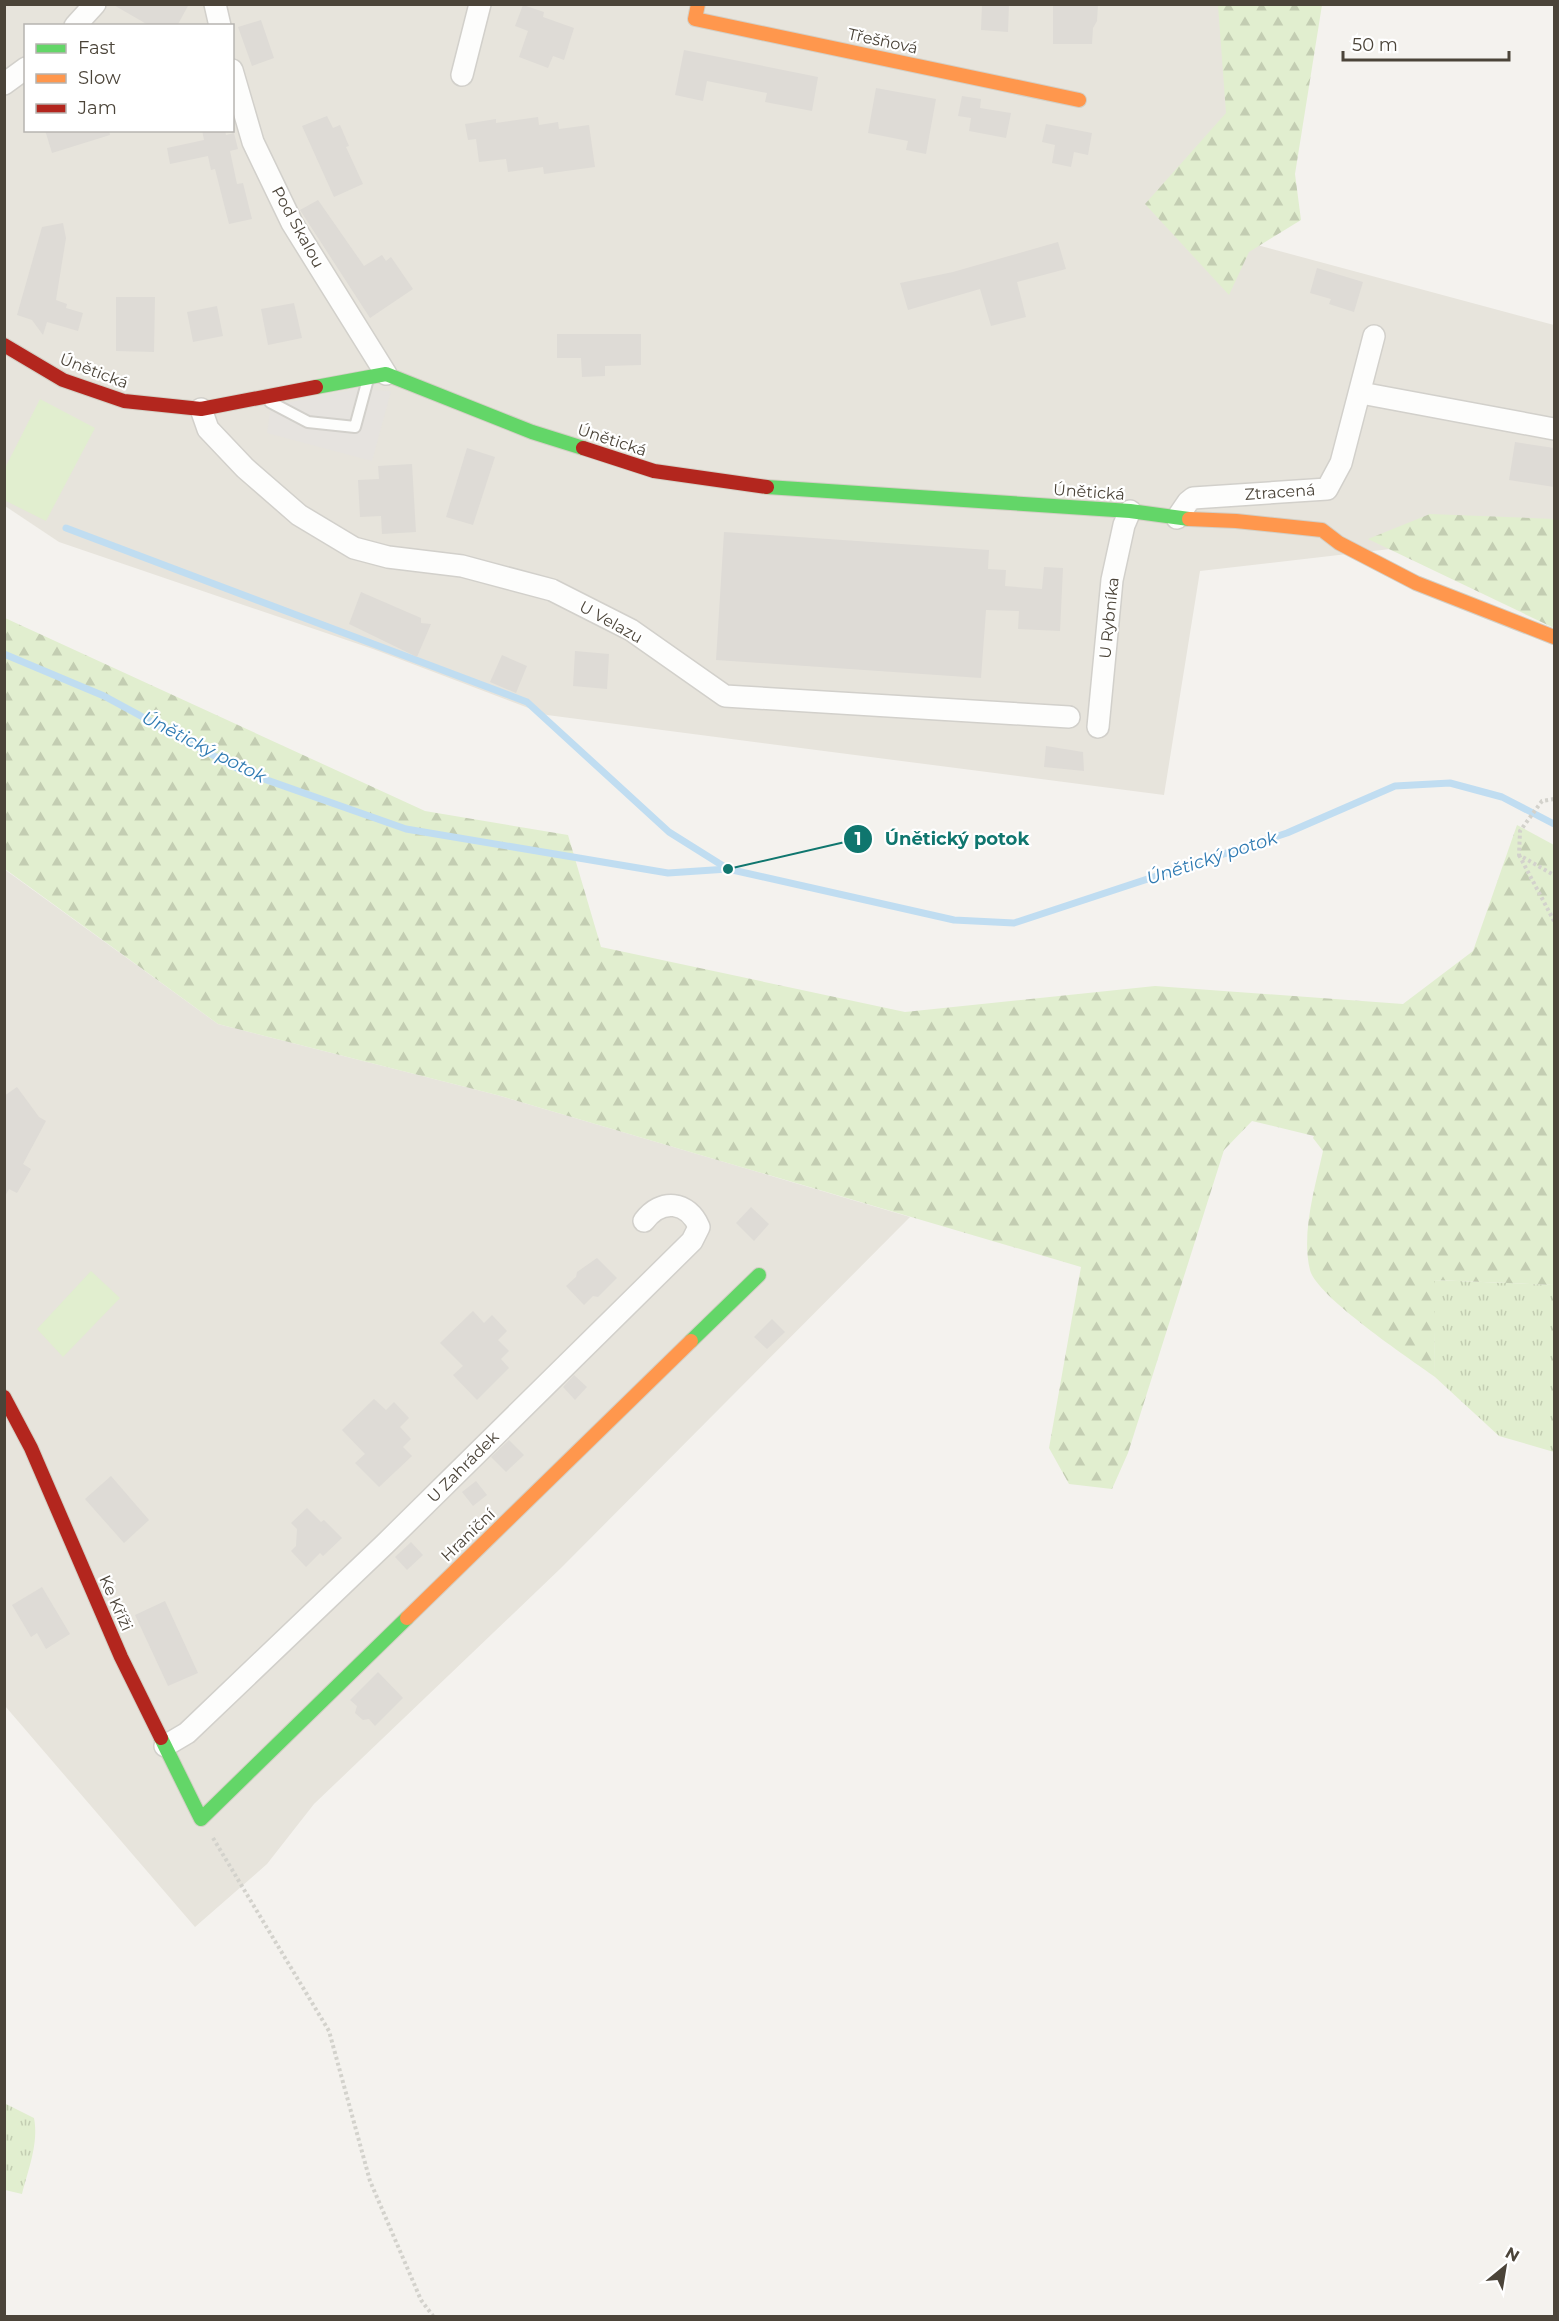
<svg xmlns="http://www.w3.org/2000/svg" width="1559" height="2321" viewBox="0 0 1559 2321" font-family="Montserrat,sans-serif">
<defs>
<pattern id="grass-tufts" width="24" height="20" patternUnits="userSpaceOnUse" patternTransform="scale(1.5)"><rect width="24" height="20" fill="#e1eecf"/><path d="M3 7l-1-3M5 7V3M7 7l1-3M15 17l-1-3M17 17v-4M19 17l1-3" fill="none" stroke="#c3cdb2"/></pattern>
<pattern id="forest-firs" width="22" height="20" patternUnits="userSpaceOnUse" patternTransform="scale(1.5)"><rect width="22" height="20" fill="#e1eecf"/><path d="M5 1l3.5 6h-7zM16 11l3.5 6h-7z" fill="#c3cdb2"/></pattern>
</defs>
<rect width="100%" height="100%" fill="#f4f2ee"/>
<!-- residential -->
<g fill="#e7e4dc" fill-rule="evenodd">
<path d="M4,5H1293L1205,231L1554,325V530L1200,571L1164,795L547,715L373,649L59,542L5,506ZM26,26H232V130H26Z"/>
<polygon points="4,869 218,1024 497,1095 910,1217 561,1568 314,1804 267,1864 195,1927 5,1706"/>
</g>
<!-- grass -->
<g fill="url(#grass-tufts)">
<polygon points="1433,1280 1554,1285 1554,1452 1499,1436 1435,1377"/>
<path d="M4,2103L34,2118C39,2143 28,2170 22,2194L5,2190Z"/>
</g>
<!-- forest -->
<g fill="url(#forest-firs)">
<polygon points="1218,5 1322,5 1295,174 1301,220 1249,252 1229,295 1145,204 1226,113"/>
<polygon points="1430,514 1554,519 1554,628 1368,539"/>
<path d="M5,618L425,811L568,835L601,947L905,1012L1155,986L1403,1004L1473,951L1517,825L1554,845V1285L1434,1280L1435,1377C1409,1358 1317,1297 1310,1270C1301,1234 1315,1187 1323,1151L1313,1138L1314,1136L1252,1121L1224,1150L1128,1453L1112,1489L1069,1484L1049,1448L1081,1267L497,1095L218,1024L5,869Z"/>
</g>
<!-- garden -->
<g fill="#e1eecf">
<polygon points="40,399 95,428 46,521 4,500 5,468"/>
<polygon points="91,1271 120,1298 63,1357 37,1329"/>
</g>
<!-- parking -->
<polygon fill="#e6e3df" points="356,389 391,391 372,461 267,433 271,406"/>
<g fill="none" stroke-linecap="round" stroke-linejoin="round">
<!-- stream -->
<g stroke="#c0ddf1" stroke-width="7">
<polyline points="66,528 527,702 669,832 728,869"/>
<polyline points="4,654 104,696 244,772 406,829 668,873 728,869 954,920 1014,923 1287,833 1395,786 1450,783 1502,797 1554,824"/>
</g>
</g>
<!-- building -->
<g fill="#dedbd6">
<polygon points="112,4 189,4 177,26 150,26"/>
<polygon points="982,4 1009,4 1008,32 981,30"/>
<polygon points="1053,4 1098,4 1097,21 1093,28 1092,44 1053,44"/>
<polygon points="523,5 544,12 543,17 574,28 564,60 553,56 548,68 519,57 528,31 515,26"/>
<polygon points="261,20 274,58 252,66 238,27"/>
<polygon points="684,50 818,77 812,111 765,102 767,93 707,81 703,101 675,95"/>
<polygon points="876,88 936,99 926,154 906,150 908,141 868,133"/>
<polygon points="962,96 981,99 980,108 1011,113 1006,138 969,131 971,118 958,116"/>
<polygon points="327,116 333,128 340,125 349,146 346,147 363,184 334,197 302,126"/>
<polygon points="538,117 539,125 558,122 559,129 589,125 595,167 544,174 543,167 508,172 506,159 479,162 476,139 468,140 465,124 496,119 496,123"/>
<polygon points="1046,124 1092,133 1088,155 1074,152 1071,167 1052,163 1055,145 1042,142"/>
<polygon points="45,130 109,130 110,135 52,153"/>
<polygon points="202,130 225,130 226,135 234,133 238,149 230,151 237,184 243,183 252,219 229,224 215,169 211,170 208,156 170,164 167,148 204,140"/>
<polygon points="318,200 364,266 382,255 386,261 391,257 413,289 370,318 300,210"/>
<polygon points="63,223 66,238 56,300 67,304 66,308 83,313 78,331 47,322 43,335 32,320 17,315 42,227"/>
<polygon points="1058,242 1066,269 1017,282 1026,317 991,326 980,289 908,310 900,283 953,272"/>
<polygon points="1317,268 1363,282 1354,312 1329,304 1331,299 1310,293"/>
<polygon points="116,297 155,297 154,352 116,351"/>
<polygon points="294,303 302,338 268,345 261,309"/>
<polygon points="217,306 223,336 193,342 187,312"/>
<polygon points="557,334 641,334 641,365 605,366 605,376 582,377 581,358 557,358"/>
<polygon points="1515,442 1554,448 1554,487 1509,480"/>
<polygon points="467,448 495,457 473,525 446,517"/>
<polygon points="412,464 416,532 382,534 381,516 360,517 358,480 379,479 378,466"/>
<polygon points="724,532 989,550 988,569 1006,570 1005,586 1042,589 1044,567 1063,568 1060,631 1018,629 1019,611 986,610 981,678 716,660"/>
<polygon points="361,592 421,618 421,623 431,624 417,657 349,624"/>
<polygon points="575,651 609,654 607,689 573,686"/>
<polygon points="502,655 527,666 516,693 490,682"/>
<polygon points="1046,746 1083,752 1084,771 1044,767"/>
<polygon points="17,1087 39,1117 46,1121 23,1164 31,1169 17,1193 9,1189 4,1198 4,1096"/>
<polygon points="751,1207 769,1224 754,1241 736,1223"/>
<polygon points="597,1258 617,1278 598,1297 593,1296 584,1305 566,1286 576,1277 577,1272"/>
<polygon points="473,1311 484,1323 492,1315 507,1331 498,1340 509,1351 501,1359 509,1368 477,1400 453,1375 463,1366 440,1343"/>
<polygon points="772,1319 785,1332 767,1349 754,1337"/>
<polygon points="574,1375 587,1387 575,1400 563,1387"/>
<polygon points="374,1399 386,1410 394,1402 409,1418 400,1427 411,1439 403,1447 412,1456 379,1487 355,1463 365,1454 342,1430"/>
<polygon points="509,1440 524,1455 506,1472 491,1457"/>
<polygon points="111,1476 149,1520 124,1543 85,1499"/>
<polygon points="476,1481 487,1495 473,1506 462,1492"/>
<polygon points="307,1508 321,1522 324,1520 342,1538 323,1556 320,1553 306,1567 291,1551 296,1546 297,1529 291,1523"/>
<polygon points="411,1542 423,1555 407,1570 395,1557"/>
<polygon points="42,1587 70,1634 46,1649 37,1633 31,1637 12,1605"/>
<polygon points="165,1601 198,1673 168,1686 135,1615"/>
<polygon points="378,1672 403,1698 375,1726 369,1719 363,1720 355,1713 357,1706 350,1700"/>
</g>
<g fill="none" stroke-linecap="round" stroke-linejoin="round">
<defs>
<polyline id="lane" points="270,402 308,422 355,427 368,379"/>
<g id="street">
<polyline points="215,4 220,26"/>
<polyline points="75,26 95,4"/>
<polyline points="232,70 253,142 292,223 386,374"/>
<polyline points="462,75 480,4"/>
<polyline points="4,84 26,68"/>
<polyline points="1361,393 1554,429"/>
<polyline points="201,409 208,429 245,468 299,515 354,548 388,557 462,566 552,590 631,630 725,696 1069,717"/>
<polyline points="1177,518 1188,502 1193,498 1327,489 1341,463 1374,336"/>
<polyline points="1098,727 1112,580 1124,525 1130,511"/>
<path d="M165,1746L187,1733L385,1544L692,1241L699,1227C688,1201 661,1198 644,1221"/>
</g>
<g id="fast">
<polyline points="316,387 386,374 532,432 583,448"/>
<polyline points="767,487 1130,511 1189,519"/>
<polyline points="691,1341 759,1275"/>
<polyline points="161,1738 201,1819 407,1618"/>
</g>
<g id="slow">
<polyline points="698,4 695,19 1079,100"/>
<polyline points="1189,519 1236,521 1322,530 1339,543 1416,583 1554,637"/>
<polyline points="407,1618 691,1341"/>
</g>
<g id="jam">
<polyline points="4,345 63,380 124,401 201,409 316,387"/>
<polyline points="583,448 654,471 767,487"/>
<polyline points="4,1397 31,1448 121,1657 161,1738"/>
</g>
</defs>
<!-- lane casing -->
<use href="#lane" stroke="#d2d0cb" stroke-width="14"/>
<!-- street casing -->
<use href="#street" stroke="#d2d0cb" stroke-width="24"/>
<!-- fast casing -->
<use href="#fast" stroke="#d3cfc5" stroke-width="16"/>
<!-- slow casing -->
<use href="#slow" stroke="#d3cfc5" stroke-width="16"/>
<!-- jam casing -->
<use href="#jam" stroke="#d3cfc5" stroke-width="16"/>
<!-- path -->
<g stroke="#d3d2cc" stroke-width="4" stroke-dasharray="3 3" stroke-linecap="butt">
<polyline points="1554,799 1542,801 1520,831 1519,855 1554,875"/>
<polyline points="1519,855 1554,921"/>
<polyline points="213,1838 329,2031 370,2181 421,2300 433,2316"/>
</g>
<!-- lane -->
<use href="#lane" stroke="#fdfdfc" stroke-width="10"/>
<!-- street -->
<use href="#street" stroke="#fdfdfc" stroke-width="21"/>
<!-- fast -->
<use href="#fast" stroke="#63d668" stroke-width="14"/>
<!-- slow -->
<use href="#slow" stroke="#ff974d" stroke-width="14"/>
<!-- jam -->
<use href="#jam" stroke="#b3261e" stroke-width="14"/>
</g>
<g text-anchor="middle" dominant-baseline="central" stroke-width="4.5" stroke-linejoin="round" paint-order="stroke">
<!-- street labels -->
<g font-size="16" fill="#4b4439" stroke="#fff">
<text transform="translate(883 41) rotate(12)">Třešňová</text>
<text transform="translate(298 227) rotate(61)">Pod Skalou</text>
<text transform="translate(94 371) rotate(21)">Únětická</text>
<text transform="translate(612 440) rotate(18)">Únětická</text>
<text transform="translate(1089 492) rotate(4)">Únětická</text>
<text transform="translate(1280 492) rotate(-4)">Ztracená</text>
<text transform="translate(1109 618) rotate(-84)">U Rybníka</text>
<text transform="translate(611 622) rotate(29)">U Velazu</text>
<text transform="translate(463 1467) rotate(-45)">U Zahrádek</text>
<text transform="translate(468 1535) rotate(-44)">Hraniční</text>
<text transform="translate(116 1603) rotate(66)">Ke Kříži</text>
</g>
<!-- water labels -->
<g font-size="18" font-style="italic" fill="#2e7ab2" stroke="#fff">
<text transform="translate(204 747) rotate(27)">Únětický potok</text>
<text transform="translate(1212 858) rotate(-18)">Únětický potok</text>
</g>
</g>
<!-- callouts -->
<path fill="none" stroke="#0f766e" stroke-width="2" d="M728 869L858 839"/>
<g fill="#0f766e" stroke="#fff" stroke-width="2">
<circle cx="728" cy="869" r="6"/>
<circle cx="858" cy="839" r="15"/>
</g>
<g font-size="18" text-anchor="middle" font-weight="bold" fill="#fff">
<text x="858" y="845">1</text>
</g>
<g font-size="18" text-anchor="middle" font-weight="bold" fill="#0f766e" stroke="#fff" stroke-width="4.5" stroke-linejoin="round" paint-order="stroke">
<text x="957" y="845">Únětický potok</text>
</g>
<!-- border -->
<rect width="1559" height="2321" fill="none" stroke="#4b4439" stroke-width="12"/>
<!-- legend -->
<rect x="24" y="24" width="210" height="108" fill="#ffffff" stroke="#b7b4b0" stroke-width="1.5"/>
<rect x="36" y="44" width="30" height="9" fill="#63d668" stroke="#b7b4b0" stroke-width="1.5"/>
<text x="78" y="54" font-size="18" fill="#4b4439">Fast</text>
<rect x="36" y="74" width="30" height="9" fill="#ff974d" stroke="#b7b4b0" stroke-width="1.5"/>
<text x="78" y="84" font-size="18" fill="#4b4439">Slow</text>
<rect x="36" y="104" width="30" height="9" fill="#b3261e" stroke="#b7b4b0" stroke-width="1.5"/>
<text x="78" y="114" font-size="18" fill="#4b4439">Jam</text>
<!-- north arrow -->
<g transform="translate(1505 2267) rotate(30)" stroke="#ffffff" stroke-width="4.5" paint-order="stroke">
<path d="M0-4.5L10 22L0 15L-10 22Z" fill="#4b4439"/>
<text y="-9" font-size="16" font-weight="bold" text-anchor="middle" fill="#4b4439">N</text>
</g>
<!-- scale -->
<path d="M1343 51v9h166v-9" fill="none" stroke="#4b4439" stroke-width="3"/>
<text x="1352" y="51" font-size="18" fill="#4b4439" stroke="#ffffff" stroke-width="4.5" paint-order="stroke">50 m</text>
</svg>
